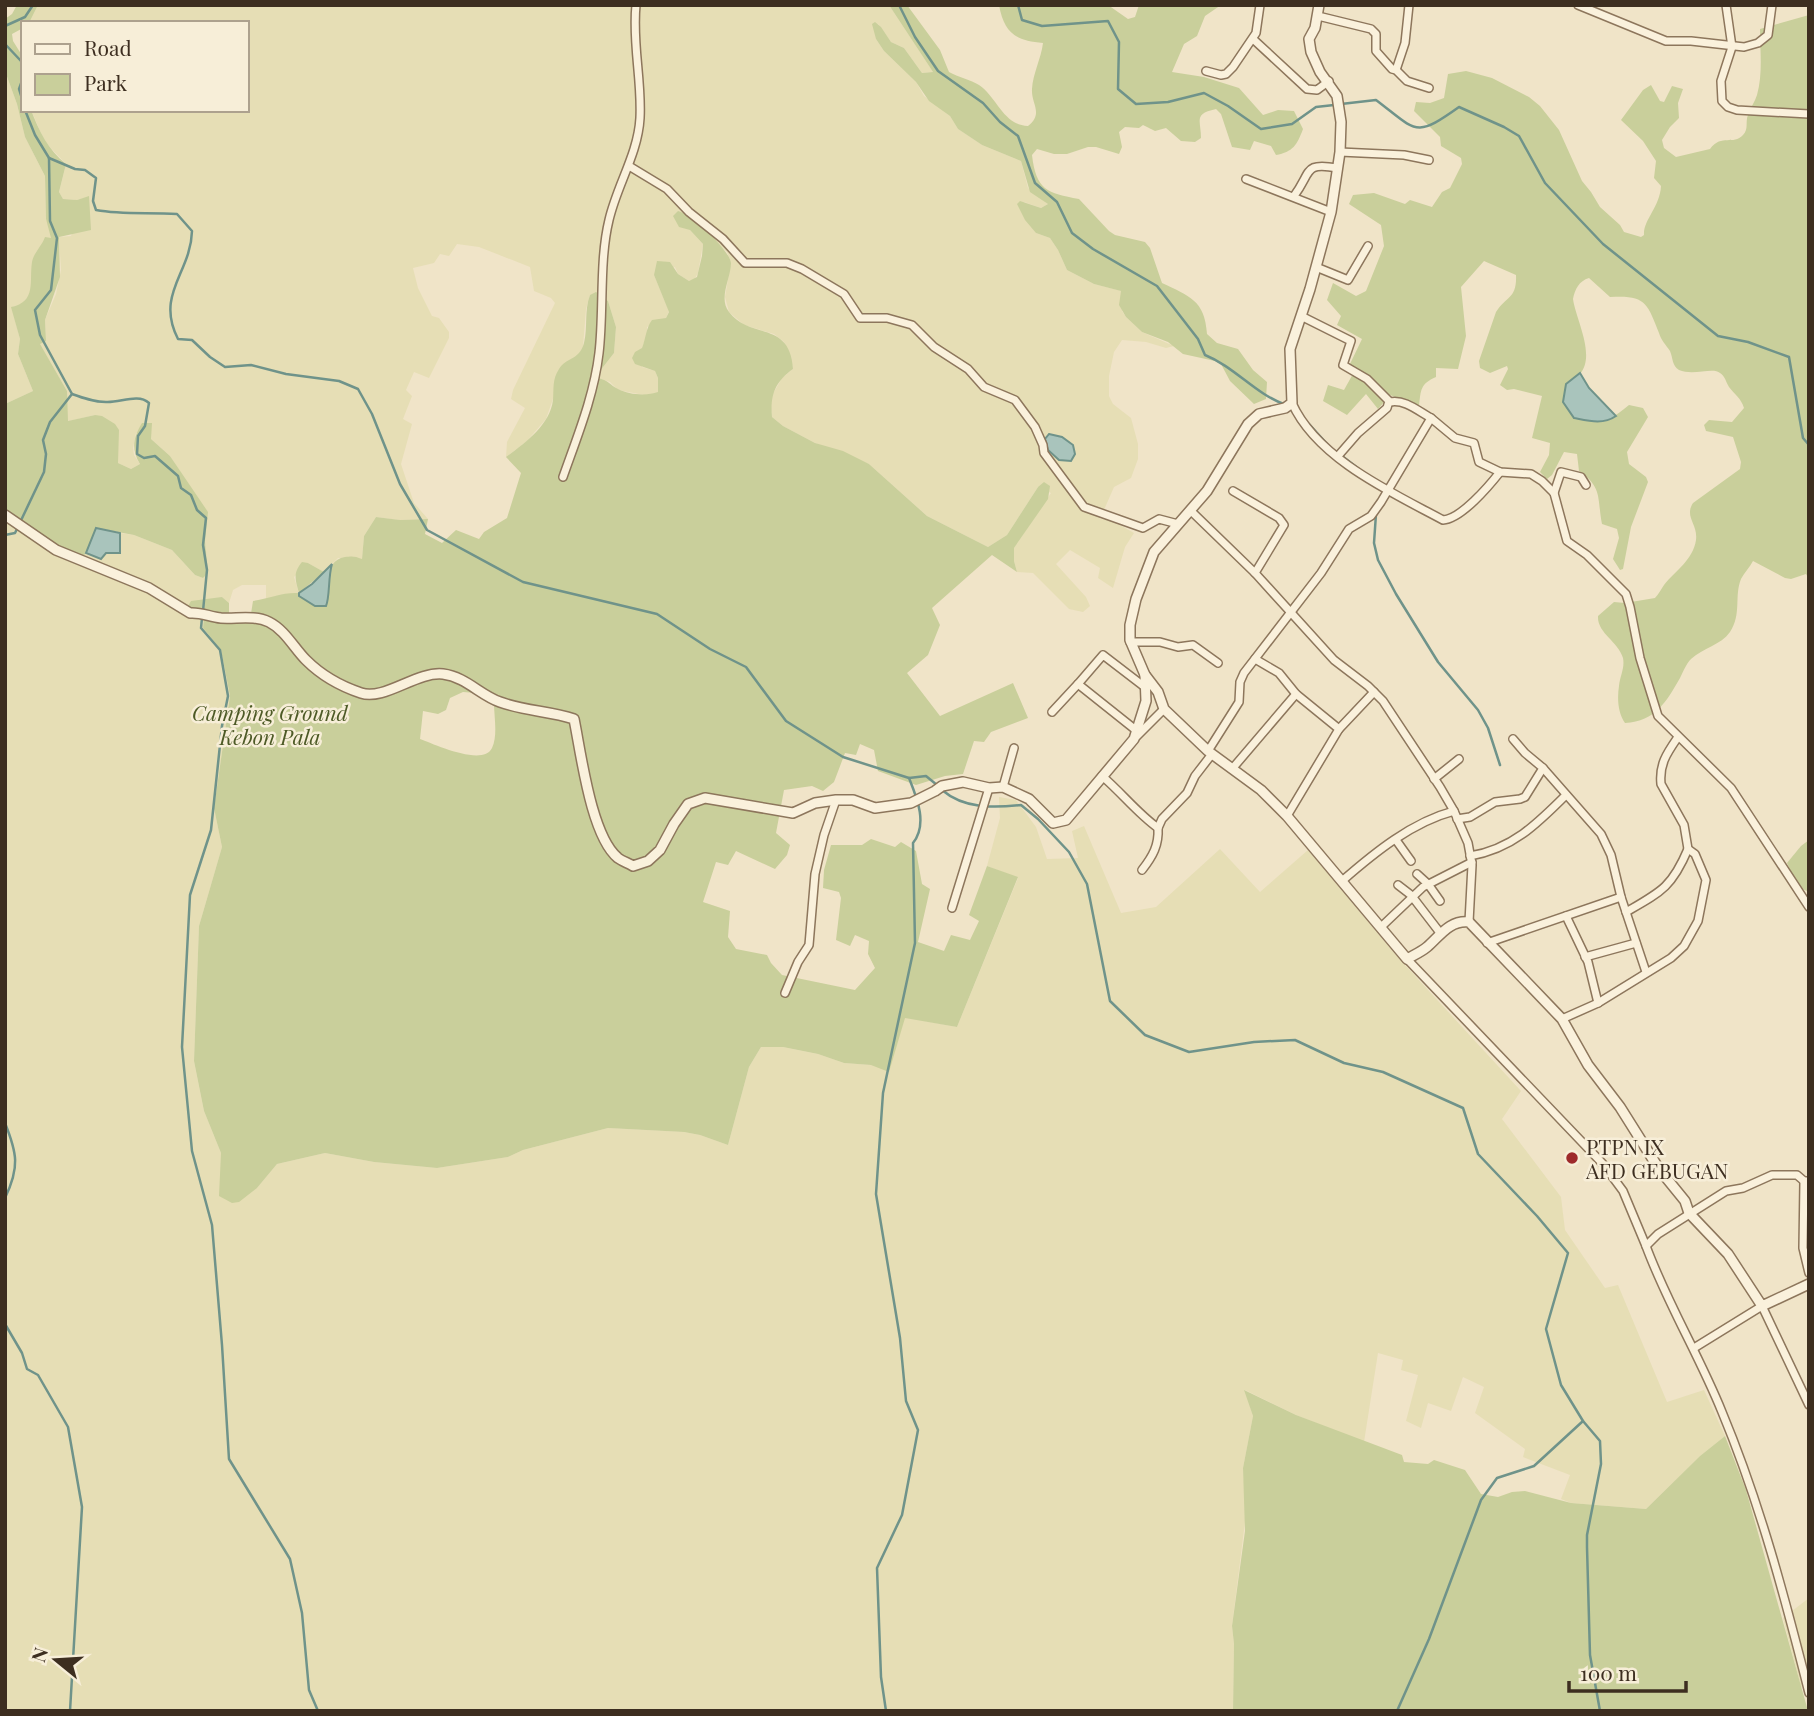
<svg xmlns="http://www.w3.org/2000/svg" width="1814" height="1716" viewBox="0 0 1814 1716" font-family="'Playfair Display',serif">
<rect width="100%" height="100%" fill="#f0e4c8"/>
<!-- farmland -->
<g fill="#e6deb5">
<polygon points="38,5 889,5 933,72 922,73 904,48 891,42 878,24 876,39 884,51 916,82 924,96 950,116 958,129 982,145 1021,161 1028,188 1048,204 1041,208 1024,202 1036,233 1050,238 1058,250 1067,270 1094,284 1122,291 1122,311 1126,317 1142,332 1174,346 1166,348 1146,342 1122,340 1114,352 1109,376 1109,396 1113,404 1131,418 1138,444 1138,459 1131,478 1114,487 1100,519 1111,520 1134,533 1125,547 1113,588 1098,578 1100,568 1070,550 1056,564 1086,597 1090,606 1083,612 1069,609 1033,573 1017,572 1014,561 1014,548 1051,493 1038,487 1007,535 988,547 927,516 869,464 815,443 783,426 772,417 770,399 782,378 793,369 790,355 784,342 774,334 744,325 729,312 725,297 731,262 727,252 688,215 690,230 703,244 698,273 694,280 689,281 678,274 675,267 654,275 669,311 666,318 647,327 647,335 642,348 642,367 655,371 658,378 658,393 644,395 623,391 617,389 610,382 598,378 600,371 614,353 616,327 608,301 590,295 586,309 583,347 553,399 546,419 527,441 506,457 507,442 525,408 511,399 513,390 555,303 551,298 534,291 530,267 479,247 457,244 449,256 440,254 434,263 413,268 418,288 432,316 439,318 449,332 449,338 429,378 414,372 406,390 412,396 403,419 412,424 401,464 414,503 428,519 399,520 376,517 364,536 362,559 338,558 324,572 308,563 294,577 299,593 266,599 266,585 242,585 233,590 229,603 222,597 204,617 203,628 221,650 230,696 214,808 222,847 199,926 194,1061 204,1111 221,1153 221,1167 257,1188 277,1164 325,1153 374,1162 437,1168 508,1157 523,1150 608,1128 684,1132 700,1135 728,1145 749,1067 761,1047 783,1047 818,1054 844,1063 871,1065 904,1017 957,1027 1018,878 987,866 1000,818 999,797 1016,800 1036,827 1047,859 1078,858 1072,831 1084,826 1121,913 1156,907 1220,849 1260,892 1308,850 1394,953 1521,1091 1502,1119 1561,1197 1565,1230 1605,1288 1618,1285 1667,1402 1704,1390 1725,1436 1700,1456 1646,1509 1571,1503 1561,1499 1570,1475 1523,1457 1525,1449 1475,1413 1484,1387 1463,1377 1451,1411 1428,1403 1421,1428 1406,1421 1418,1375 1401,1370 1403,1360 1378,1353 1364,1442 1296,1415 1245,1390 1253,1416 1243,1468 1246,1514 1232,1626 1234,1644 1233,1711 5,1711 5,520 22,534 77,563 86,553 101,559 105,553 119,545 120,533 134,535 172,550 195,575 203,578 208,573 205,541 193,492 170,456 151,439 136,433 133,448 134,455 140,464 131,469 118,463 95,415 69,421 67,420 67,391 39,343 46,341 45,320 56,294 61,270 59,237 71,236 88,197 77,200 63,199 59,192 66,164 45,142 31,110 247,110 247,23 29,23"/>
<polygon points="5,71 17,104 25,137 45,176 46,219 51,233 51,239 36,252 32,263 32,282 29,297 20,305 12,307 20,339 18,354 33,391 5,404"/>
<polygon points="1809,1598 1809,1683 1801,1687 1783,1618"/>
</g>
<!-- green -->
<g fill="#c9cf9b" fill-rule="evenodd">
<path d="M17,5H38L29,23H23V28L12,34L13,41L23,57V110H31C39,131 48,150 66,164L59,192L63,199L77,200L89,196L91,230L59,237L60,277L45,320L46,341L40,344L67,391L68,421L95,415L102,416L115,424L119,430L118,463L131,469L140,464C131,449 133,438 142,423H152L151,439L170,456L208,512L205,541L208,573L203,578L195,575L172,550L134,535L96,528L86,553L77,563L22,534L5,520V404L33,391L18,354L20,339L11,307C37,302 29,281 32,262C34,252 42,246 45,237L51,238L46,219L45,176L25,137L17,104L5,71V19L12,14Z"/>
<path d="M889,5H907L940,50L949,72C958,77 971,80 979,85C997,97 1003,125 1028,126C1044,113 1031,104 1032,89C1033,73 1041,59 1043,43C1016,41 1004,33 999,5H1108L1128,19L1135,17L1139,5H1221L1205,16L1197,36L1184,44L1172,72L1204,77L1239,88L1263,115L1278,110L1294,111L1303,129C1297,145 1293,152 1276,155L1271,146L1254,141L1250,150L1232,147L1221,114L1216,109C1193,114 1201,120 1201,138L1195,142L1181,141L1166,128L1155,131L1143,125L1139,128L1125,127L1119,132L1122,147L1119,154L1096,147H1088L1067,154H1054L1037,149L1032,155C1036,190 1047,193 1079,199L1109,231L1115,235L1145,242L1150,248L1162,283C1189,296 1205,300 1207,334L1217,343L1238,349L1253,370L1267,382L1266,399L1254,404L1230,381L1221,364L1215,361L1183,354L1168,342L1142,332L1126,317L1119,305L1121,291L1094,284L1067,270L1058,250L1050,238L1036,233L1025,220L1017,204L1020,201L1041,208L1048,204L1030,192L1021,161L982,145L958,129L950,116L929,101L916,82L884,51L876,39L872,24L875,22L881,27L891,42L904,48L922,73L933,72Z"/>
<path d="M1809,15V55L1807,63L1809,64V579L1806,574L1791,579L1785,578L1753,561C1750,567 1744,573 1741,579C1734,596 1742,614 1730,632C1721,645 1703,648 1691,659C1686,664 1683,672 1680,678C1666,702 1656,721 1625,723C1618,713 1617,699 1619,686C1620,676 1625,668 1623,658C1618,641 1597,633 1598,616L1614,602L1625,603L1655,598C1659,594 1661,589 1664,585C1676,570 1693,560 1696,540C1698,524 1684,517 1693,503L1740,469L1741,462L1733,437L1706,431L1704,425L1709,420L1732,422L1744,408C1741,398 1735,395 1729,387C1726,382 1725,376 1720,373C1713,367 1693,376 1679,370C1672,366 1673,358 1670,351C1666,345 1661,340 1659,333C1647,302 1645,295 1610,297L1589,278C1579,281 1575,289 1573,299C1576,320 1596,355 1580,374C1576,378 1571,381 1566,384L1563,402L1574,418C1604,423 1605,424 1629,405L1643,408L1648,417L1627,452L1629,464L1646,477L1648,482L1631,527L1623,569L1620,570L1613,559L1619,538L1617,529L1602,524C1597,499 1603,487 1579,471L1577,454L1564,452L1552,475L1547,479L1540,472L1549,455L1550,443L1532,438L1542,396L1514,389L1507,390L1500,385L1508,369L1507,366L1490,373L1480,368L1479,361L1496,312C1506,296 1517,299 1516,275L1484,261L1461,287L1466,336L1458,369L1436,368V377C1420,384 1421,390 1419,406L1390,395L1378,409L1366,394L1347,415L1323,401L1328,385L1344,390L1354,372L1349,366L1362,339L1337,325L1341,316L1327,300L1333,283L1356,296L1366,291L1384,246L1381,225L1349,204L1353,195L1374,193L1405,204L1410,200L1432,207L1442,192L1450,188L1462,164L1461,158L1441,146L1440,137L1414,111L1416,102L1430,103L1444,98L1448,74L1466,71L1492,78L1529,97L1540,106L1559,130L1582,181L1591,192L1600,207L1620,225L1624,232L1641,237L1644,235C1643,220 1660,207 1661,186L1654,178L1656,161L1643,141L1621,120L1643,90L1651,85L1660,101L1664,102L1672,86L1683,89L1678,103L1679,118L1670,127L1662,140L1664,148L1676,157L1710,149C1722,133 1733,146 1743,135C1749,129 1745,122 1748,115C1750,108 1755,102 1757,95C1763,74 1760,50 1760,29Z"/>
<path d="M678,211C691,214 730,250 731,263C731,278 718,298 729,312C750,340 790,320 793,369C775,382 770,395 772,417L783,426L815,443L843,451L869,464L927,516L988,547L1007,535L1038,487L1044,482L1050,486L1048,499L1014,548V561L1017,572L992,555L932,608L940,625L928,655L907,673L940,716L1013,683L1028,718L991,732L984,742L974,741L963,774L945,776L916,785L878,771L874,750L860,744L856,755L845,753L834,782L823,791L812,786L784,790L776,833L790,845L787,855L775,869L736,851L728,865L716,862L703,902L730,911L728,937L736,949L767,955L771,963L782,975L855,990L875,968L868,954L869,941L855,935L850,946L836,940L841,898L839,892L823,888L824,870L831,845H862L871,839L895,847L901,842L916,851L922,884L930,889L918,942L944,951L951,935L970,940L979,921L969,915L987,866L1018,877L957,1027L905,1018L889,1072L871,1065L844,1063L818,1054L783,1047H761L749,1067L728,1145L700,1135L684,1132L608,1128L523,1150L508,1157L437,1168L374,1162L325,1153L277,1164L257,1188L239,1202L232,1203L219,1196L221,1153L204,1111L194,1061L199,926L222,847L214,808L230,696L221,650L203,628L204,617L184,613L191,601L222,597L229,603V620H250L253,601C270,598 283,592 299,593C295,579 293,573 302,562L308,563L324,572L299,593V596L315,606H325C332,591 321,561 345,557C352,556 355,556 362,559L364,536L376,517L400,520L428,519L425,534L442,543L456,530L479,539L484,532L507,518L521,473L506,457C525,443 550,425 553,400C554,388 552,380 559,369C566,357 579,361 584,343C588,327 584,311 590,295L596,292L608,301L616,327L614,353L600,371L598,378C608,380 610,385 618,389C629,395 647,396 658,392V378L655,371L635,364L632,358L635,352L642,348C646,338 646,328 652,320L666,318L669,312L654,275L657,261L670,262L678,274L689,281L697,277L702,256L703,244L690,230L679,227L673,216ZM463,692L476,693L494,703C494,717 498,735 492,748C483,767 434,744 420,739L423,711L438,714L446,710L450,698Z"/>
<polygon points="1809,840 1809,888 1807,891 1798,887 1787,863 1801,846"/>
<polygon points="1244,1390 1296,1415 1402,1455 1404,1462 1428,1464 1434,1460 1465,1470 1481,1494 1498,1497 1512,1492 1525,1491 1571,1503 1646,1509 1700,1456 1725,1436 1746,1490 1808,1711 1233,1711 1234,1644 1232,1626 1245,1531 1243,1468 1253,1416"/>
</g>
<!-- water -->
<g fill="#a9c4bc" stroke="#6f938a" stroke-width="2">
<path d="M1580,373L1589,388L1616,416C1603,425 1589,421 1574,418L1563,402L1566,384Z"/>
<polygon points="1049,434 1062,437 1073,445 1075,454 1071,461 1059,460 1048,450 1045,439"/>
<polygon points="96,528 120,533 120,553 106,553 101,559 86,553"/>
<path d="M332,564C328,577 330,597 326,606H315L299,596V593L312,584Z"/>
</g>
<g fill="none" stroke-linecap="round" stroke-linejoin="round">
<!-- stream -->
<g stroke="#6f938a" stroke-width="2.5">
<path d="M899,5L915,37L938,71L983,103L1000,122L1018,136L1035,183L1057,202L1072,233L1093,249L1157,286L1198,339L1205,355C1235,367 1255,394 1286,405"/>
<polyline points="1018,5 1022,20 1042,26 1108,21 1119,42 1118,89 1136,104 1168,102 1204,93 1228,106 1261,129 1292,124 1316,107 1334,105"/>
<polyline points="5,26 25,17 33,5"/>
<polyline points="5,44 21,61 23,72"/>
<polyline points="23,78 19,89 23,102"/>
<path d="M1341,104L1376,100C1417,131 1414,139 1459,107L1504,127L1519,136L1545,183L1603,244L1718,336L1748,342L1789,357L1803,438L1809,445"/>
<path d="M49,158L75,169L85,170L96,178L93,201L96,210C123,215 149,212 177,214L192,231C191,273 155,294 178,339L192,340L210,357L225,367L251,365L286,374L339,381L358,389L372,414L400,484L427,530L523,582L657,614L710,649L746,667L786,721L843,757L909,778C917,798 928,824 913,843L915,943L883,1093L876,1194L900,1338L906,1401L918,1430L902,1515L877,1568L881,1677L886,1711"/>
<path d="M72,394C83,398 94,402 106,402C120,403 138,393 149,403L145,426L138,436L137,454L144,458L155,456L178,476L181,488L191,495L197,510L206,518L203,545L207,570L203,611"/>
<polyline points="1309,424 1328,445"/>
<polyline points="1342,456 1359,469"/>
<polyline points="1376,514 1374,543 1378,560 1396,594 1438,662 1478,710 1488,728 1500,765"/>
<polyline points="5,535 15,533 44,472 46,454 43,440 50,422 72,394 40,335 35,310 51,290 57,238 50,221 49,158 35,135 25,110"/>
<polyline points="202,618 201,628 220,650 228,696 222,726 211,830 190,895 182,1047 192,1151 212,1225 222,1345 229,1459 290,1559 302,1613 309,1690 318,1711"/>
<polyline points="909,778 926,776 937,785"/>
<path d="M942,790C964,809 994,808 1021,805L1038,819L1069,852L1087,884L1110,1001L1145,1035L1189,1052L1254,1042L1295,1040L1344,1063L1383,1072L1463,1108L1478,1154L1537,1216L1568,1253L1546,1329L1561,1385L1583,1421L1600,1441L1601,1464L1587,1535V1547L1590,1655L1600,1711"/>
<path d="M5,1123C17,1153 20,1167 5,1198"/>
<polyline points="5,1324 22,1353 27,1369 38,1375 68,1427 82,1507 70,1711"/>
<polyline points="1397,1711 1429,1639 1481,1500 1497,1478 1534,1466 1583,1421"/>
</g>
<defs>
<g id="minor">
<polyline points="1578,5 1666,41 1691,41 1744,47 1758,43 1768,35 1772,5"/>
<polyline points="1726,5 1732,47 1721,81 1722,101 1728,107 1737,110 1809,114"/>
<polyline points="1318,16 1371,29 1376,34 1376,51 1392,69 1396,70 1407,81 1429,88"/>
<polyline points="1253,39 1307,89 1317,90 1329,81"/>
<polyline points="1396,70 1405,43 1409,5"/>
<polyline points="1206,71 1221,75 1226,74 1233,67 1256,33 1260,5"/>
<polyline points="1340,152 1404,155 1429,160"/>
<polyline points="629,166 667,189 689,212 723,239 745,263 787,263 802,269 844,294 860,318 887,318 912,325 934,347 968,369 984,387 1015,400 1035,427 1043,445 1044,453 1084,507 1143,528 1159,519 1178,524"/>
<polyline points="1246,179 1331,212"/>
<path d="M1294,196C1312,172 1303,162 1337,168"/>
<polyline points="1316,267 1348,280 1368,246"/>
<polyline points="1301,316 1351,341 1343,365 1367,379 1389,401 1387,408 1358,433 1338,456"/>
<path d="M1292,403C1317,459 1393,493 1443,520C1461,519 1489,486 1500,472"/>
<polyline points="1431,418 1455,438 1474,443 1479,462 1500,472 1531,474 1542,481 1554,493 1567,541 1587,555 1626,594 1630,607 1640,658 1658,716 1731,788 1809,907"/>
<path d="M563,477C577,437 594,396 599,353C604,311 599,261 609,220C617,185 638,154 640,118C642,80 632,43 636,5"/>
<polyline points="1233,491 1279,518 1284,525 1255,573"/>
<polyline points="1554,493 1561,472 1581,477 1586,485"/>
<polyline points="1191,511 1255,573 1334,660 1368,686 1383,701 1440,787 1454,811 1468,843 1472,865 1469,922"/>
<polyline points="1130,642 1160,642 1178,647 1193,645 1218,663"/>
<polyline points="1255,659 1279,673 1296,694 1339,729 1287,816"/>
<polyline points="1052,712 1078,684"/>
<polyline points="1339,729 1374,692"/>
<polyline points="1137,731 1078,684 1103,655 1146,688"/>
<polyline points="1137,736 1164,709"/>
<path d="M1208,751L1239,702L1240,682L1244,673L1321,573L1349,529L1371,516L1381,502L1431,418C1418,411 1405,399 1390,402"/>
<polyline points="1543,768 1601,834 1611,855 1621,897 1646,972"/>
<polyline points="1232,769 1296,694"/>
<path d="M1102,776C1121,792 1138,814 1158,828L1162,819L1187,793L1195,776L1212,754"/>
<polyline points="1434,779 1459,759"/>
<polyline points="1003,787 1014,748"/>
<polyline points="1457,819 1470,817 1495,802 1520,799 1525,797 1543,768 1525,753 1513,739"/>
<polyline points="1396,840 1411,861"/>
<path d="M1470,856C1512,849 1537,824 1566,795"/>
<path d="M1142,870C1153,856 1159,845 1158,828"/>
<polyline points="1417,874 1428,884 1440,901"/>
<path d="M1342,881C1374,853 1412,822 1454,811"/>
<polyline points="1398,885 1411,895 1441,934"/>
<polyline points="952,908 989,788"/>
<path d="M1626,912C1661,892 1672,887 1688,849"/>
<polyline points="1566,916 1588,962 1598,1003"/>
<polyline points="1381,927 1423,887 1472,862"/>
<polyline points="1487,943 1621,897"/>
<polyline points="1585,957 1636,943"/>
<polyline points="1407,959 1603,1164 1623,1191 1646,1246"/>
<polyline points="785,993 798,962 809,945 815,874 824,835 836,800"/>
<path d="M1562,1019L1598,1003L1671,958L1684,946L1698,921L1706,880L1695,854L1688,849L1684,825L1661,784C1659,764 1667,753 1678,737"/>
<polyline points="1804,1181 1803,1248 1809,1273"/>
<path d="M1809,1181H1804L1797,1175H1772L1743,1188L1726,1191L1658,1234L1646,1246C1667,1303 1699,1355 1722,1412C1760,1503 1785,1598 1809,1693"/>
<polyline points="1694,1348 1762,1306 1809,1405"/>
</g>
<g id="tertiary">
<path d="M1319,5L1315,28L1309,39L1311,52L1320,72L1337,96L1341,122L1340,152L1331,212L1310,289L1290,349L1292,403L1285,408L1259,414L1248,424L1207,491L1154,552L1136,599L1130,625V640L1145,675L1158,692L1164,709L1208,751L1261,790L1287,816L1407,959C1414,955 1421,952 1427,947C1440,936 1449,920 1469,922L1562,1019L1588,1065L1620,1107L1659,1169L1685,1201L1689,1213L1728,1254L1762,1306L1809,1284"/>
<path d="M5,515L56,550L149,588L190,613C201,612 210,617 221,618C237,619 255,615 269,622C285,630 294,648 306,660C322,676 340,686 361,693C384,701 417,671 443,674C466,677 480,695 500,702C524,711 550,711 574,719C581,753 591,836 618,858C622,861 628,863 633,866L648,861L660,850L674,824L688,804L705,798L793,813L815,803L836,800H853L875,808L911,803L935,791L942,786L963,782L989,788L1003,787L1029,799L1053,823L1066,820L1134,739L1146,701L1145,675"/>
</g>
</defs>
<!-- minor casing -->
<use href="#minor" stroke="#8d765c" stroke-width="10"/>
<!-- tertiary casing -->
<use href="#tertiary" stroke="#8d765c" stroke-width="12"/>
<!-- minor -->
<use href="#minor" stroke="#faf1dc" stroke-width="7"/>
<!-- tertiary -->
<use href="#tertiary" stroke="#faf1dc" stroke-width="9"/>
</g>
<!-- markers -->
<circle fill="#9e2a2b" stroke="#f7eed8" stroke-width="2.5" cx="1572" cy="1158" r="7"/>
<g text-anchor="middle" dominant-baseline="central" stroke-width="5" stroke-linejoin="round" paint-order="stroke">
<!-- park labels -->
<g font-size="21" font-style="italic" fill="#4d5a26" stroke="#f7eed8">
<text x="270" y="712">Camping Ground<tspan x="270" dy="24">Kebon Pala</tspan></text>
</g>
<!-- poi labels -->
<g font-size="21" fill="#3d2e20" stroke="#f7eed8" text-anchor="start">
<text x="1586" y="1146">PTPN IX<tspan x="1586" dy="24">AFD GEBUGAN</tspan></text>
</g>
</g>
<!-- border -->
<rect width="1814" height="1716" fill="none" stroke="#3d2e20" stroke-width="14"/>
<!-- legend -->
<rect x="21" y="21" width="228" height="91" fill="#f7eed8" stroke="#ada18e" stroke-width="2"/>
<rect x="35" y="44" width="35" height="10" fill="#faf1dc" stroke="#ada18e" stroke-width="2"/>
<text x="84" y="56" font-size="21" fill="#3d2e20">Road</text>
<rect x="35" y="74" width="35" height="21" fill="#c9cf9b" stroke="#ada18e" stroke-width="2"/>
<text x="84" y="91" font-size="21" fill="#3d2e20">Park</text>
<!-- north arrow -->
<g transform="translate(56 1660) rotate(288)" stroke="#f7eed8" stroke-width="5" paint-order="stroke">
<path d="M0-5L12 26L0 18L-12 26Z" fill="#3d2e20"/>
<text y="-10" font-size="19" font-weight="bold" text-anchor="middle" fill="#3d2e20">N</text>
</g>
<!-- scale -->
<path d="M1569 1681v10h117v-10" fill="none" stroke="#3d2e20" stroke-width="3.5"/>
<text x="1580" y="1681" font-size="21" fill="#3d2e20" stroke="#f7eed8" stroke-width="5" paint-order="stroke">100 m</text>
</svg>
